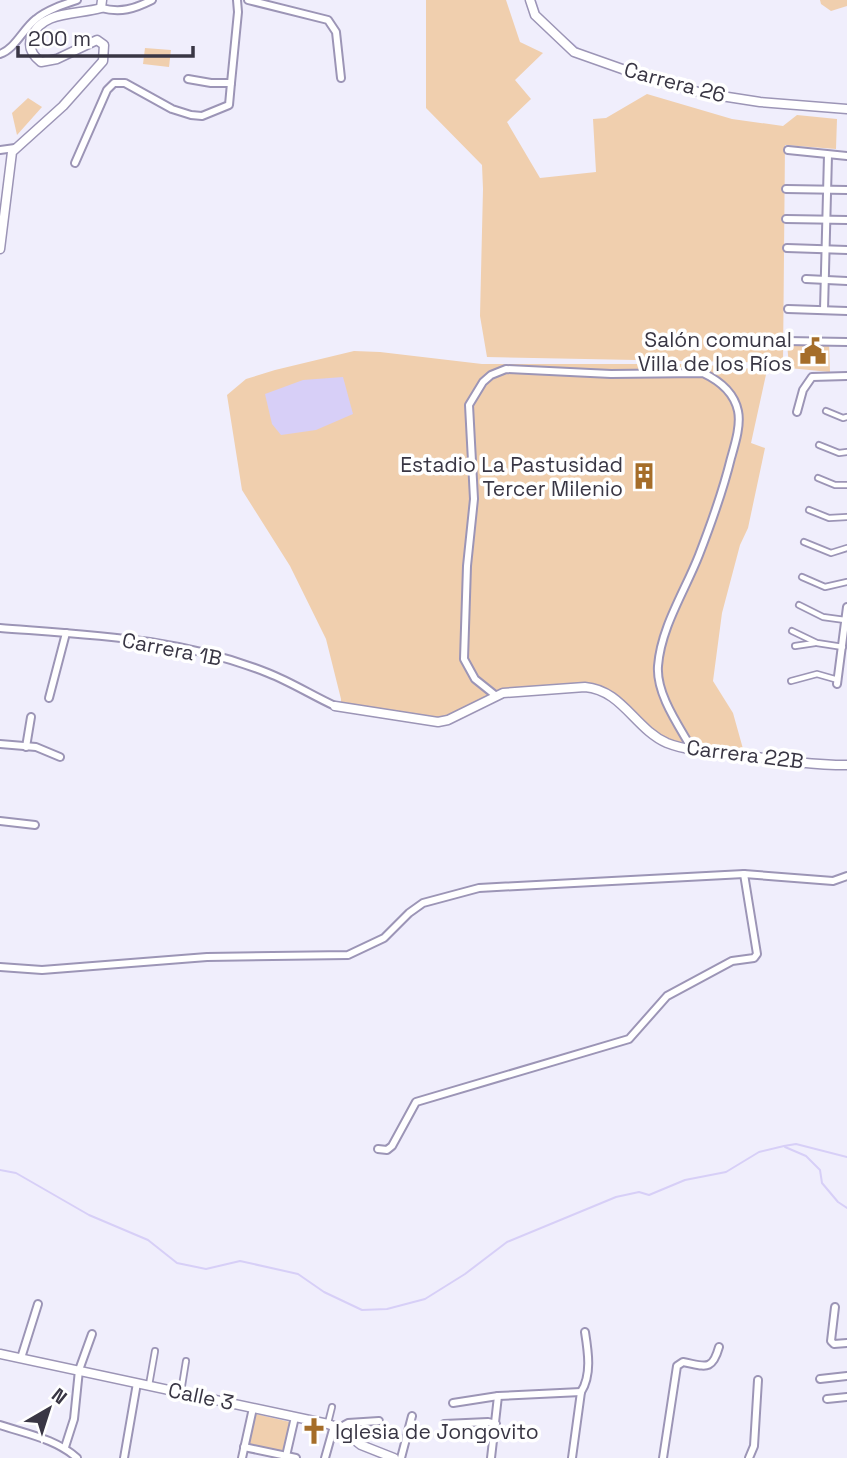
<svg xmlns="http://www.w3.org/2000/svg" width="847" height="1458" viewBox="0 0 847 1458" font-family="'Space Grotesk',sans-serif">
<rect width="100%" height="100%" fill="#f0eefc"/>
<!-- green -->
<g fill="#f0cfae">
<polygon points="426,0 506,0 520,42 543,53 515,80 531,99 507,122 540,178 596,172 593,119 606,118 647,94 732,119 783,126 797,115 837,119 836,149 785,145 783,363 487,357 480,316 483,189 482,165 426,108"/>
<polygon points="820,0 847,0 847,6 831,11 821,4"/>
<polygon points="145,48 171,50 169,67 143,64"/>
<polygon points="28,98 42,107 17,135 12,113"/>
<polygon points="787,342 829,343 830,372 789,368"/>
<polygon points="354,351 380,352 482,364 695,364 767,370 751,443 765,448 748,528 740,545 722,613 713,681 733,713 745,756 668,743 597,688 503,693 448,720 341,707 341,699 326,639 290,566 242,490 227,395 246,379 275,370"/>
<polygon points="256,1414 290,1422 284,1453 249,1444"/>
</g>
<!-- water -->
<polygon fill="#d7cff7" points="343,377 353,414 316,430 281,435 272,424 265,394 303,380"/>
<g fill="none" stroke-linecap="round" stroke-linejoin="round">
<!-- stream -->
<g stroke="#d7cff7" stroke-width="2">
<polyline points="535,0 539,12"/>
<polyline points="563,36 580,50"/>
<polyline points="625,66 656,76"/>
<polyline points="785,1147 806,1156 820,1170 822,1183 838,1202 847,1208"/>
<polyline points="0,1170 16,1173 89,1215 148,1240 177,1263 206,1269 240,1261 298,1274 324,1292 362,1310 387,1309 425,1299 465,1274 507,1242 616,1197 639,1192 649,1195 685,1180 726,1172 759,1152 784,1146 796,1144 847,1157"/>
</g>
<defs>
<g id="pedestrian">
<polyline points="826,411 843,418 847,417"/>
<polyline points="819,445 839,453 847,452"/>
<polyline points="818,478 835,485 847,485"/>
<polyline points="809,510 829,518 847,517"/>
<polyline points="804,542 831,553 847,548"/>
<polyline points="802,577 825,587 847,582"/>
<polyline points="799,605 823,617 845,620"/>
<polyline points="792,631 817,643 843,647"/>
<polyline points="795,646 815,643"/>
<polyline points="791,681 817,674 838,680"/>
<polyline points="149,1385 155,1351"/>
<polyline points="181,1392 186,1361"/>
<polyline points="328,1423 332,1407"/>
</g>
<g id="minor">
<polyline points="248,0 328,20 336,32 341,78"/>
<path d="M101,8C121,13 134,9 152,0"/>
<path d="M0,54C15,49 23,29 36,19C47,10 62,5 77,0"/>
<polyline points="188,79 211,83 231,83 238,12 237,0"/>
<polyline points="0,150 15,148"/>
<polyline points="788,150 847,156"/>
<polyline points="75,163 107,90 114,83 125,83 172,109 191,115 202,116 229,105 231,83"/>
<polyline points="786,189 847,190"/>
<polyline points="786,219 847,220"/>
<polyline points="787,248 847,250"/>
<polyline points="806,279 847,281"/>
<polyline points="788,309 847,311"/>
<polyline points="824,310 828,155"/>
<polyline points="786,341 847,342"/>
<polyline points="797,412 803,390 812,377 847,376"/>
<path d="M0,628C92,635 181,638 268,673C291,682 313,696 335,706"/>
<polyline points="837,684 847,607"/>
<path d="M495,695L475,679L464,659L467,566L474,499L469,405L483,382L491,375L506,369L611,374L703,373C720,381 734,392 738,411C741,425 735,444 731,458C723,491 711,524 699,555C685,591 661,627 658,666C656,694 679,726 692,749"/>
<polyline points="49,698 66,633"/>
<polyline points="0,744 36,747 60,757"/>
<polyline points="26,747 31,717"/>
<polyline points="0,821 35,825"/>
<polyline points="0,967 42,970 207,957 348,955 384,938 409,913 423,903 479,888 744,874 833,881 847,876"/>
<polyline points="378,1149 387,1150 392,1146 416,1102 629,1039 667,996 732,961 754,958 757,954 744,874"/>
<polyline points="835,1307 831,1341 834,1344 847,1343"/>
<polyline points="21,1358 38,1304"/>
<polyline points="820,1379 847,1376"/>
<polyline points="827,1399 847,1397"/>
<polyline points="453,1403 498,1396 581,1392"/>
<polyline points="444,1424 488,1422 496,1424"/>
<path d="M0,1425C27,1434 56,1439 77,1458"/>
<polyline points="339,1428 348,1423 379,1421"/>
<polyline points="65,1447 74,1419 79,1370 92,1334"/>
<polyline points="244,1447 296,1458"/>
<polyline points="286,1456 295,1417"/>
<polyline points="124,1458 137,1383"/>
<polyline points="242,1458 253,1408"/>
<polyline points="325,1458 334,1426"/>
<polyline points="401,1458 412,1416"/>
<polyline points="491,1458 498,1396"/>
<path d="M572,1458L581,1392C592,1375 588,1351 585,1332"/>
<path d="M663,1458L677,1366L683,1362C705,1366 712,1372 719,1347"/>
<polyline points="749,1458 754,1446 758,1380"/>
</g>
<g id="tertiary">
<polyline points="530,0 535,15 574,52 642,76 702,93 760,102 847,109"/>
<path d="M0,249L12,152L63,106L103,61L104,45L97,40L57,59L41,62C33,56 28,48 31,38C41,10 79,15 101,8L102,0"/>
<path d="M335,706L438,722L448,720L503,693L585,687C622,690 635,729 667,743C687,751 713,752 735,754C772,759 810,765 847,765"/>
<polyline points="0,1354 328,1424 339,1428 361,1445 394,1458"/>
</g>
</defs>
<!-- pedestrian casing -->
<use href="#pedestrian" stroke="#9c95b6" stroke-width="8"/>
<!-- minor casing -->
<use href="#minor" stroke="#9c95b6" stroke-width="10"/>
<!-- tertiary casing -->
<use href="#tertiary" stroke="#9c95b6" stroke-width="11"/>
<!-- pedestrian -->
<use href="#pedestrian" stroke="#fff" stroke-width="4.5"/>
<!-- minor -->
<use href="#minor" stroke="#fff" stroke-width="6"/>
<!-- tertiary -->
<use href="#tertiary" stroke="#fff" stroke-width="8"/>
</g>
<!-- icons -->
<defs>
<symbol id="civic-bare" viewBox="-9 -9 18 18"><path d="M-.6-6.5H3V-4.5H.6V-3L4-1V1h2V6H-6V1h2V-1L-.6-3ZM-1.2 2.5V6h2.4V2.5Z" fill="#a56d29" stroke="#fff" stroke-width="2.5" paint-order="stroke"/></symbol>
<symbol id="building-bare" viewBox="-9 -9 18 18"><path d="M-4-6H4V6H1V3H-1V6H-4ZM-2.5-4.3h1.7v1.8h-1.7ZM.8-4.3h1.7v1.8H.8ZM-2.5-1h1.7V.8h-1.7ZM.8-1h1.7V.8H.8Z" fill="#a56d29" stroke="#fff" stroke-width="2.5" paint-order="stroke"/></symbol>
<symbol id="church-bare" viewBox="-9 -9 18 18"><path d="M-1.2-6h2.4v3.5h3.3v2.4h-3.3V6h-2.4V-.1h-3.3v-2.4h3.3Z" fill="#a56d29" stroke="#fff" stroke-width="2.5" paint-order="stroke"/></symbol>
</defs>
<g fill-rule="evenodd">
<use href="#civic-bare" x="794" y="332" width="38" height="38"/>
<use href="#building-bare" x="625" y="457" width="38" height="38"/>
<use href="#church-bare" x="295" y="1412" width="38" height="38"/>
</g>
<g text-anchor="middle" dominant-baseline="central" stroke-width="7" stroke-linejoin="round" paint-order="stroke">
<!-- street labels -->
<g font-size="21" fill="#393644" stroke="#fff">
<text transform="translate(675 82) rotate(15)">Carrera 26</text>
<text transform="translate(172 649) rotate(11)">Carrera 1B</text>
<text transform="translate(745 754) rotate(7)">Carrera 22B</text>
<text transform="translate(201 1396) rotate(12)">Calle 3</text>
</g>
<!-- poi labels -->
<g font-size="21" fill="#393644" stroke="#fff" text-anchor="end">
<text x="792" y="339">Salón comunal<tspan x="792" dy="24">Villa de los Ríos</tspan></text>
<text x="623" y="464">Estadio La Pastusidad<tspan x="623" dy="24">Tercer Milenio</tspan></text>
<text x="335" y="1431" text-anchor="start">Iglesia de Jongovito</text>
</g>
</g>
<!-- north arrow -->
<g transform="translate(49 1409) rotate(39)" stroke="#ffffff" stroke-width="5" paint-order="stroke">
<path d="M0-5L12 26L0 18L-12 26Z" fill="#393644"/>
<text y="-10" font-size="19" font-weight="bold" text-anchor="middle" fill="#393644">N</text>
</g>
<!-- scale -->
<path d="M18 46v10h175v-10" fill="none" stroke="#393644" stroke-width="3.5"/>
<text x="28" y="46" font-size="21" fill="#393644" stroke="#ffffff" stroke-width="5" paint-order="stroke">200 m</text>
</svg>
